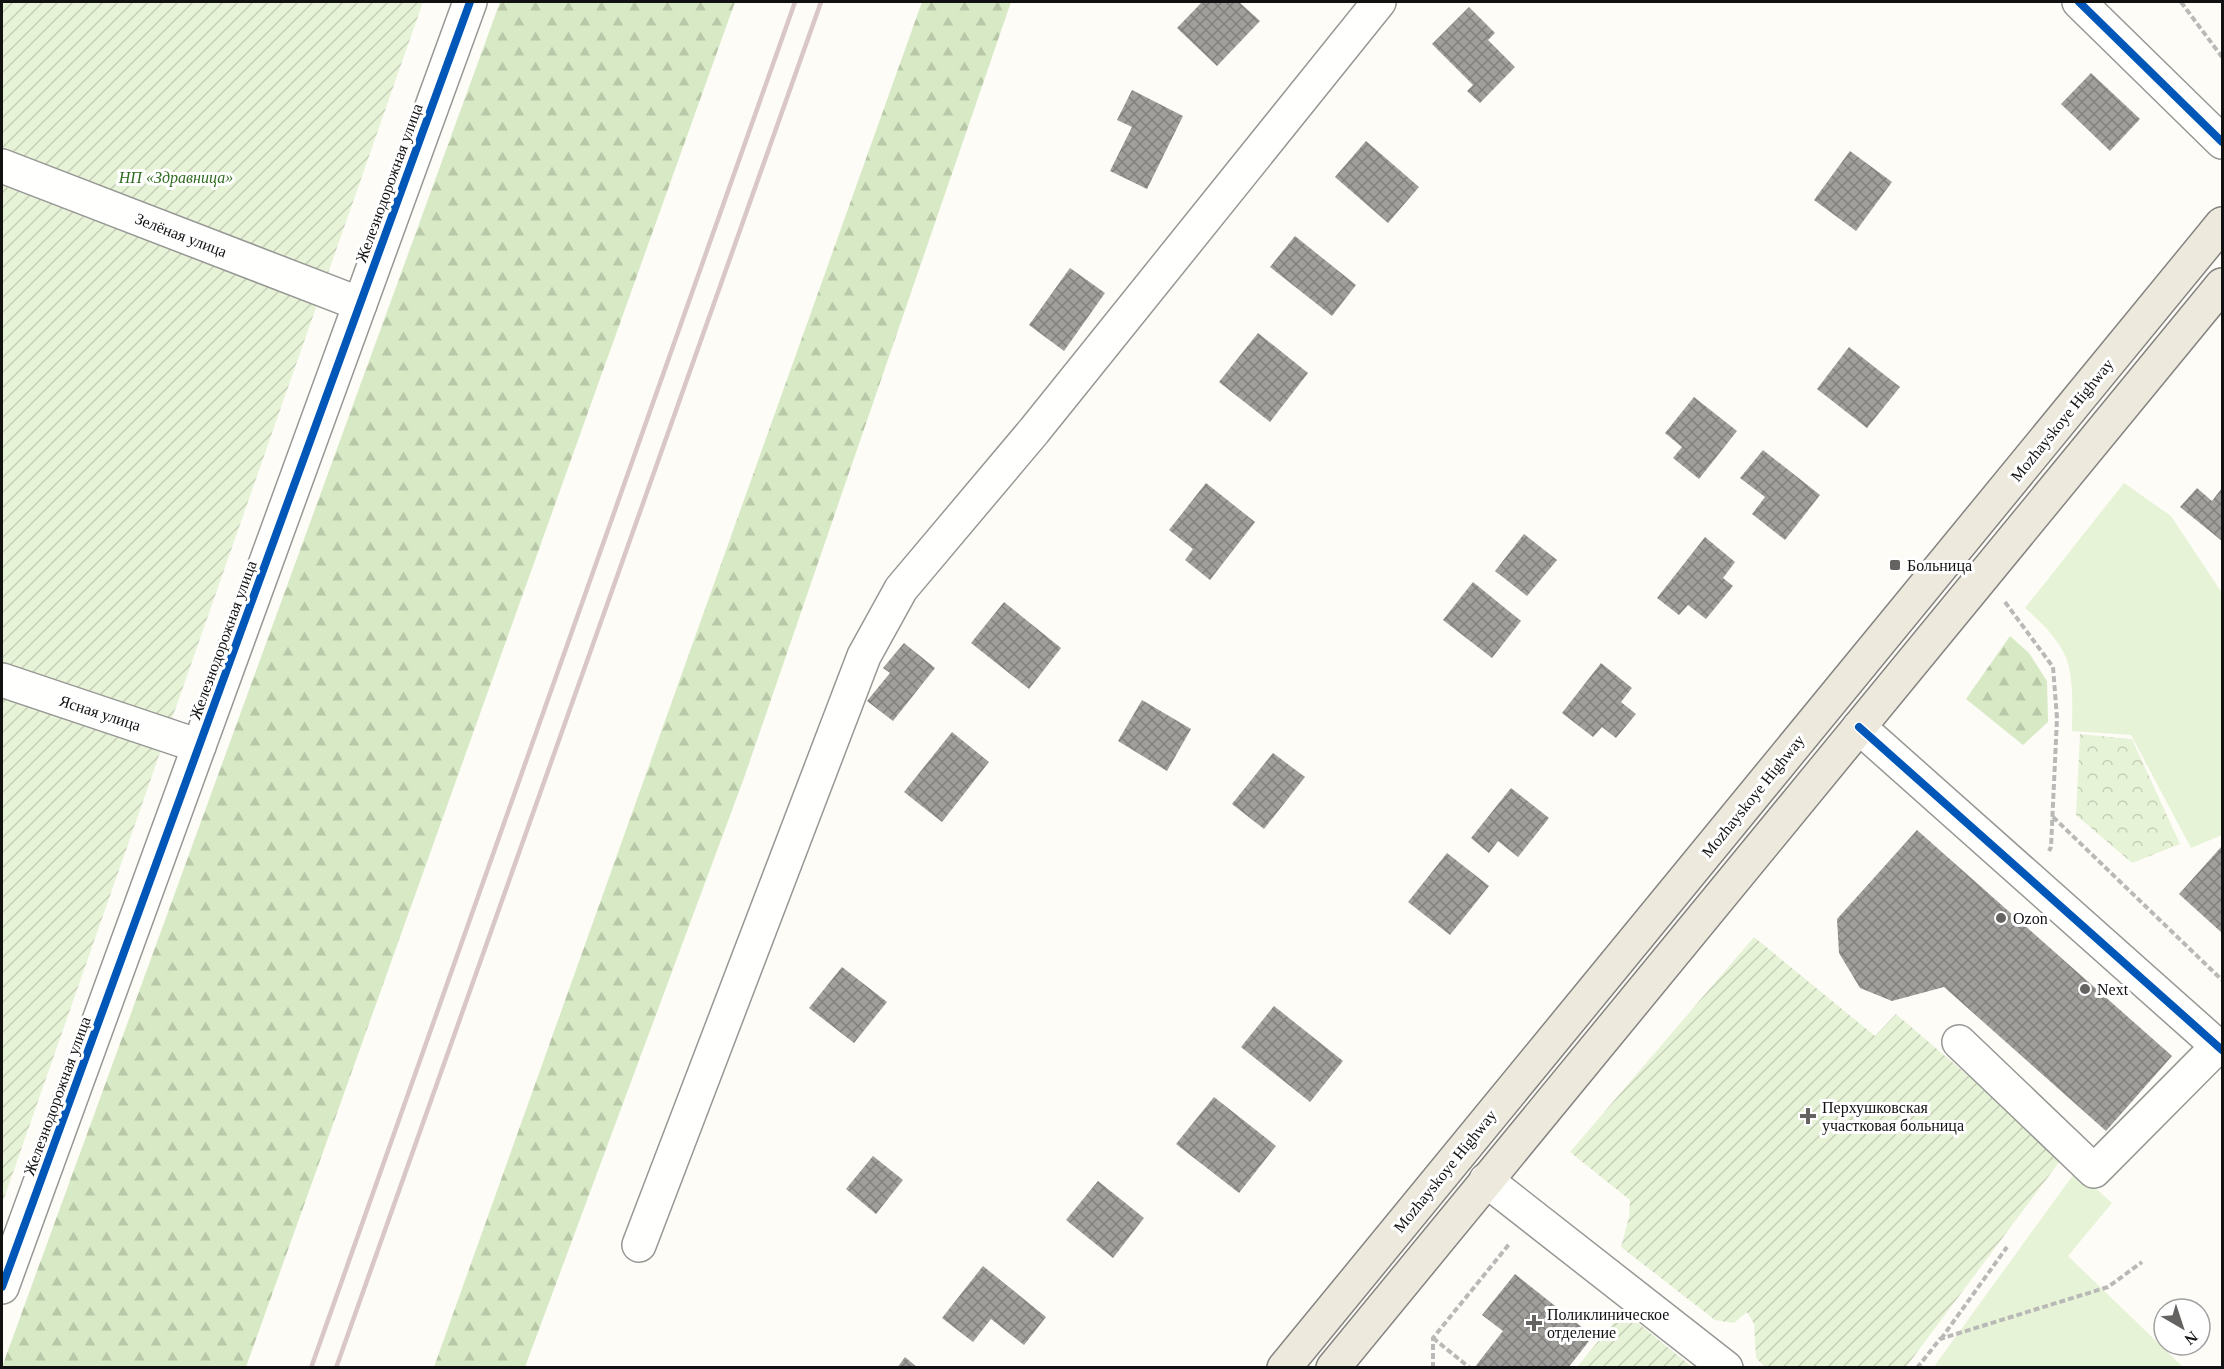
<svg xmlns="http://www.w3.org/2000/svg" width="2224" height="1369" viewBox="0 0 2224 1369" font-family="Georgia,serif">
<defs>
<pattern id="forest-firs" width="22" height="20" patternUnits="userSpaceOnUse" patternTransform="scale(1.5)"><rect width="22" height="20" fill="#d8eac5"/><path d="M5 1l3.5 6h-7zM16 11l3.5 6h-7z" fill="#b8c8a8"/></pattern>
<pattern id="park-crowns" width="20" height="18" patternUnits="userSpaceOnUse" patternTransform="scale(1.5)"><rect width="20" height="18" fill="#e7f3d7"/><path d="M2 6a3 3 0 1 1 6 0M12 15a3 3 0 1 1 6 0" fill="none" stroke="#c5cfb8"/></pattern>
<pattern id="garden-furrows" width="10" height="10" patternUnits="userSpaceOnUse" patternTransform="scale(1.5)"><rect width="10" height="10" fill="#e7f3d7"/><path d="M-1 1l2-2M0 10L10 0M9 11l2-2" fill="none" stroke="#c5cfb8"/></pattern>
<pattern id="building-cross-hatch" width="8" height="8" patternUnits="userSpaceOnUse" patternTransform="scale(1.5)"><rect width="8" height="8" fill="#a19f9c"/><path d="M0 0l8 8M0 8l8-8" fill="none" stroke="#82807e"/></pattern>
</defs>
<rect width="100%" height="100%" fill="#fdfcf7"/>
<!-- grass -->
<g fill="#e7f3d7">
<path d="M2124,483L2171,516L2222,593V835L2191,848L2131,735L2072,731C2072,709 2074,682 2067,660C2059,639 2041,622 2025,608Z"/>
<polygon points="2076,1171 2112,1203 2068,1256 2183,1367 1933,1368"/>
</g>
<!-- forest -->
<g fill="url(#forest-firs)">
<polygon points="500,2 735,2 246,1367 2,1367"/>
<polygon points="922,2 1011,2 744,778 525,1367 434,1367"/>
<polygon points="2010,636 2029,653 2047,681 2048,722 2023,745 1966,699"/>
</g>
<!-- park -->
<polygon fill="url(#park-crowns)" points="2080,734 2132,739 2180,844 2132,863 2076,815"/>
<!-- garden -->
<g fill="url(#garden-furrows)">
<polygon points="2,2 423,2 2,1204"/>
<polygon points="1754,937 1875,1036 1896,1014 2063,1157 1906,1367 1766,1368 1756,1358 1754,1324 1747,1312 1734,1323 1715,1320 1621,1247 1629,1217 1630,1200 1570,1152"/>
<polygon points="1623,1311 1692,1367 1577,1367"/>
</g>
<!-- building -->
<g fill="url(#building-cross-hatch)">
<polygon points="1202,2 1239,2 1260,21 1217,66 1177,28"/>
<polygon points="1469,7 1495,33 1488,40 1515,67 1480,103 1467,91 1473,85 1432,44"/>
<polygon points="2091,73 2140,119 2110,151 2061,104"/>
<polygon points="1132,90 1183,116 1147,189 1110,171 1132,127 1117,120"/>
<polygon points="1366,141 1419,187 1388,223 1335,177"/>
<polygon points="1850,151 1892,182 1856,231 1814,200"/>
<polygon points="1295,236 1356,285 1332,316 1270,267"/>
<polygon points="1070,268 1105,293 1064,351 1029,325"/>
<polygon points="1258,333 1308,373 1270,422 1219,382"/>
<polygon points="1849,347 1900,387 1867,428 1817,389"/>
<polygon points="1694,397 1737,431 1699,479 1673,458 1682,447 1665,433"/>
<polygon points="1763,450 1820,495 1785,540 1752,514 1765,497 1740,478"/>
<polygon points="1206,483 1255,522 1210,580 1185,560 1193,549 1169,530"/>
<polygon points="2197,488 2212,501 2222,488 2222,541 2180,507"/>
<polygon points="1524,534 1557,560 1527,596 1495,571"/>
<polygon points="1705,537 1735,562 1723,578 1733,586 1706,619 1688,605 1679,615 1657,598"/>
<polygon points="1473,582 1521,621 1492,658 1443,620"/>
<polygon points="1004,602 1061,648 1029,689 971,643"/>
<polygon points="904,643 935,668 893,721 867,701 890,673 883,668"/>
<polygon points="1601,663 1632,688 1621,702 1636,714 1616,738 1602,727 1593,737 1562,713"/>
<polygon points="1142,700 1191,729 1167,771 1118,741"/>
<polygon points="952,732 989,762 942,822 904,792"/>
<polygon points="1273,753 1305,777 1264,829 1232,804"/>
<polygon points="1511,788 1549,818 1518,857 1498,841 1489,853 1471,838"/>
<polygon points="1917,830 2172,1056 2106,1131 1944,987 1892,1001 1860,988 1839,953 1837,919"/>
<polygon points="2222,846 2222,933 2179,894"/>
<polygon points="1447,853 1489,886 1450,935 1408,902"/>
<polygon points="842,967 887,1002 854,1043 809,1008"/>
<polygon points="1274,1006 1343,1061 1310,1102 1241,1047"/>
<polygon points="1214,1097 1276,1146 1239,1193 1176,1144"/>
<polygon points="873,1156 903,1180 876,1214 846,1189"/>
<polygon points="1098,1181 1144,1218 1113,1258 1066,1220"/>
<polygon points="983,1266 1046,1317 1024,1345 991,1319 973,1342 942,1318"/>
<polygon points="1515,1274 1593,1336 1568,1368 1474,1368 1503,1331 1482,1315"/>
<polygon points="905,1357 918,1368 897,1368"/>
</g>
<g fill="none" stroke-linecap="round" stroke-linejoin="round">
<defs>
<g id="minor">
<polyline points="2079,2 2222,142"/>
<polyline points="2,166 360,304"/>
<polyline points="2,680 199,746"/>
<polyline points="1859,727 2222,1050"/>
<polyline points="1959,1042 2094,1171 2218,1046"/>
<polyline points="1486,1180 1726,1368"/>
<polyline points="639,1245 864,656 901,589 1034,431 1379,2"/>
<polyline points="2,1287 470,2"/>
</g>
<g id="major">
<polyline points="1284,1368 2222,224"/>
<polyline points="1333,1368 2222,285"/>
</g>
</defs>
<!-- minor casing -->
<use href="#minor" stroke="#979795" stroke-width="36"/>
<!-- major casing -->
<use href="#major" stroke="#858482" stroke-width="36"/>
<!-- path -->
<g stroke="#b9b9b8" stroke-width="4" stroke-dasharray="6 3" stroke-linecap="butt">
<polyline points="2181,2 2222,57"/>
<polyline points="2005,602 2053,667 2057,718 2051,847 2049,851"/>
<polyline points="2053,817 2222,980"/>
<polyline points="1433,1338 1470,1368"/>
<polyline points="1941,1339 2007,1247"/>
<polyline points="1433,1368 1433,1338 1510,1243"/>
<polyline points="1917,1368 1940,1339 2108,1287 2142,1262"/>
</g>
<!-- minor -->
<use href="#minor" stroke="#fffffe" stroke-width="33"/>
<!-- major -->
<use href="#major" stroke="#ede9dc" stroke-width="33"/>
<!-- rail -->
<g stroke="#d9c6c7" stroke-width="4.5">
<polyline points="311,1368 795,2"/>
<polyline points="336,1368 821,2"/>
</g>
<defs>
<g id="cycleway">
<polyline points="2079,2 2222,142"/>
<polyline points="1859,727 2222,1050"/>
<polyline points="2,1287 470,2"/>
</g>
</defs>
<!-- cycleway casing -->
<use href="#cycleway" stroke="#fff" stroke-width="11"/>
<!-- cycleway -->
<use href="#cycleway" stroke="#0057b8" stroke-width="8"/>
</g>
<!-- markers -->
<g fill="#646362" stroke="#fff" stroke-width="2">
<rect x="1889" y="559" width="12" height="12" rx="3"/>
<circle cx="2001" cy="918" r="6"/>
<circle cx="2085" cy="989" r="6"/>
<path d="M1805 1107h6v6h6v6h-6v6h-6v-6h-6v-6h6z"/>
<path d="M1531 1314h6v6h6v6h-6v6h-6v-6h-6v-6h6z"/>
</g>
<g text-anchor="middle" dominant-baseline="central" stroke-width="6" stroke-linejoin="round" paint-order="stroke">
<!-- park labels -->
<g font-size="16" font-style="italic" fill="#2f6b1f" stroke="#fff">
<text x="176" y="177">НП «Здравница»</text>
</g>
<!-- street labels -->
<g font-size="16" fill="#111" stroke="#fff">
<text transform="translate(389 183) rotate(-70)">Железнодорожная улица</text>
<text transform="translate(181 235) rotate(21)">Зелёная улица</text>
<text transform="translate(2062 420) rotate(-51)">Mozhayskoye Highway</text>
<text transform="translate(223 640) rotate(-70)">Железнодорожная улица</text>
<text transform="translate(100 713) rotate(18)">Ясная улица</text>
<text transform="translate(1753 796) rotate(-51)">Mozhayskoye Highway</text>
<text transform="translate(57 1096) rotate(-70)">Железнодорожная улица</text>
<text transform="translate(1445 1171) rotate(-51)">Mozhayskoye Highway</text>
</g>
<!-- poi labels -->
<g font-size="16" fill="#111" stroke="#fff" text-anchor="start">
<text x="1907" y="565">Больница</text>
<text x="2013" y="918">Ozon</text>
<text x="2097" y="989">Next</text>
<text x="1822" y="1107">Перхушковская<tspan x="1822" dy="18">участковая больница</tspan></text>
<text x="1547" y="1314">Поликлиническое<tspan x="1547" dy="18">отделение</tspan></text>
</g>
</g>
<!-- border -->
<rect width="2224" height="1369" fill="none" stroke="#111111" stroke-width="6"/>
<!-- north arrow -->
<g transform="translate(2182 1327) rotate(141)"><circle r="28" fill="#ffffff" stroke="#a0a0a0" stroke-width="1.5"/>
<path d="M0-4.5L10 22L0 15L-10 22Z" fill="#646362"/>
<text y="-9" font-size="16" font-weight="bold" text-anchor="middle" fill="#111111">N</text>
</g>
</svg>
